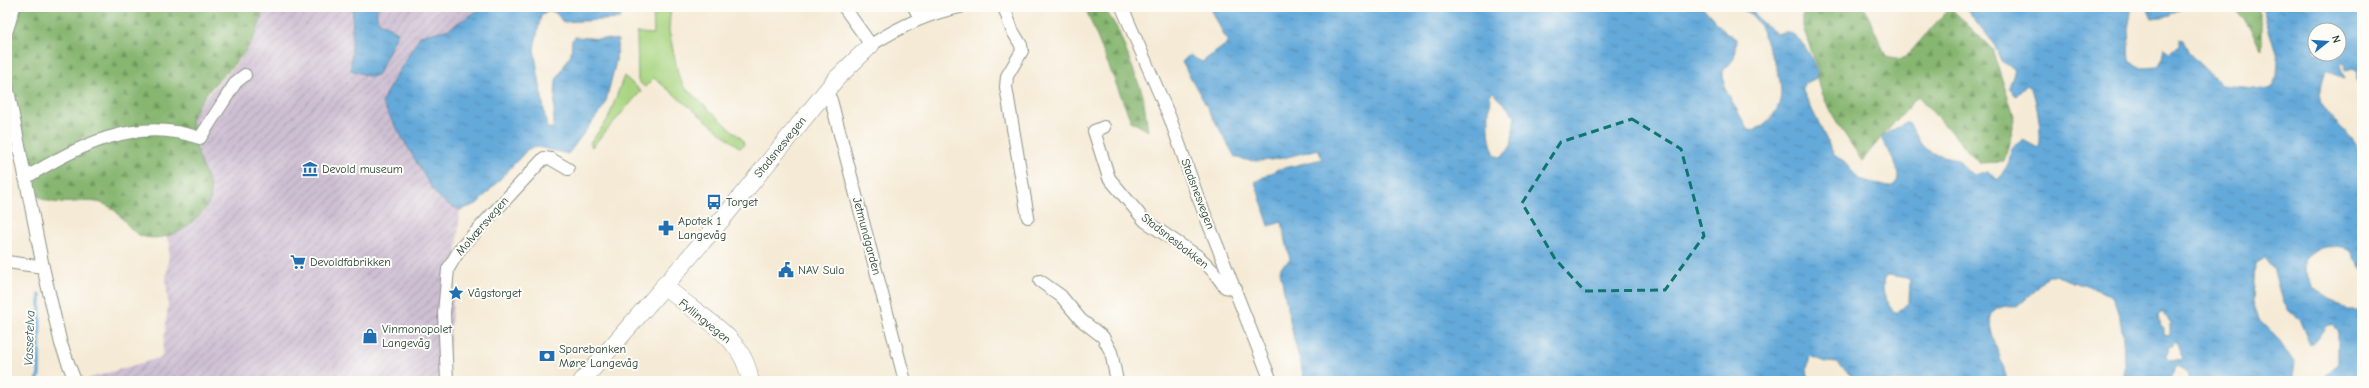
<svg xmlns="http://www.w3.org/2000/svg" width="2369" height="388" viewBox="0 0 2369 388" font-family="'Comic Neue',sans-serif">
<defs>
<pattern id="industrial-furrows" width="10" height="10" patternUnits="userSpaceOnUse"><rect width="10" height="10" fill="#cdbed2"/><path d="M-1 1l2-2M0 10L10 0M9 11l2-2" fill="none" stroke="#a69cab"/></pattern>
<pattern id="forest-firs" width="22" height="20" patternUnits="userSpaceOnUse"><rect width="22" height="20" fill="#86b670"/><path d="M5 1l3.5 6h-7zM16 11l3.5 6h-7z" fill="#6d955d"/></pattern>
<pattern id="water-ripples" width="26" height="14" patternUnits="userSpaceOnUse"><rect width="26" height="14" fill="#63a9d9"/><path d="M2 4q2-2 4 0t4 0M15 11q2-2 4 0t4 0" fill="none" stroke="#518bb1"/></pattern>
</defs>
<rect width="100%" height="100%" fill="#fdfcf7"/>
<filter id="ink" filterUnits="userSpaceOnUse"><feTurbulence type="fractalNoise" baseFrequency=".025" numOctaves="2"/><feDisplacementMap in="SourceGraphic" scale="8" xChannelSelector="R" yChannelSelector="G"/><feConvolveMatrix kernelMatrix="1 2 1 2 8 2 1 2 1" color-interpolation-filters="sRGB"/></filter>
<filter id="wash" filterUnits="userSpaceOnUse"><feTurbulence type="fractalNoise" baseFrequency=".012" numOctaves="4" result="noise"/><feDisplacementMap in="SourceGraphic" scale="16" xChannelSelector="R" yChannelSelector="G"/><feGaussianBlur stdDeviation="0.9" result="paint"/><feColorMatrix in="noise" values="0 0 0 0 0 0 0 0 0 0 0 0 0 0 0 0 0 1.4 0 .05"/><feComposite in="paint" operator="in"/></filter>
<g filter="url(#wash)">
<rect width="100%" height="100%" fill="#f5ead5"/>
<!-- industrial -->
<polygon fill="url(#industrial-furrows)" points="263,7 353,7 351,70 398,32 378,21 376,12 379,7 483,7 449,29 420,36 386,93 382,103 434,192 447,204 460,210 447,377 444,381 80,381 162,357 168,305 166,280 170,243 166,237 183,229 212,191 198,154 191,121 200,103 240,60 257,32"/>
<!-- grass -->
<g fill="#a9d582" stroke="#64895b">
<polygon points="653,7 675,7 670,13 669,31 678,74 684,87 743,140 744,145 740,148 654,78 645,87 638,81 637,33 654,34"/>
<polygon points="624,76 641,91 592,147 590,143 608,119"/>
</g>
<!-- forest -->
<g fill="url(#forest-firs)" stroke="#527a52">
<path d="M16,7H263C257,63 205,77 191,121C193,132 195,143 198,154C211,192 223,197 186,227C176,235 158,240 145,237C127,233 123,211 104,204C84,196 56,210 38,196L7,101V46Z"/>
<polygon points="1085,7 1104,7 1118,30 1143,95 1148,131 1131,121"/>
<path d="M1803,7H1864L1886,56L1901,59L1906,57L1950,7L1992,49L2015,119L2004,162L1979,163L1918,96L1879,140L1862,161C1849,139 1815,96 1818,70L1803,27Z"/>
<polygon points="2230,7 2257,7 2262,25 2262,50 2243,17"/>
</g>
<!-- water -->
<g fill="url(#water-ripples)" stroke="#417386" fill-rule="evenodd">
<polygon points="353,7 379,7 376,12 378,21 398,32 378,74 371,77 351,70"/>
<polygon points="483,7 623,7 620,19 563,22 556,13 549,10 541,15 534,49 547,128 553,128 556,80 571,54 572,40 575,37 618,40 616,61 605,105 568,154 538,147 528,149 477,204 460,210 447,204 434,192 382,103 386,93 420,36 449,29"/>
<path d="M1210,7H1703L1723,30L1736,39L1734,59L1723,71L1724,87L1747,128C1753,131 1758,129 1763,125C1793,103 1779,72 1767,44C1764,36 1761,25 1755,19C1751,13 1743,10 1737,7H1752C1755,19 1767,26 1776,33C1780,34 1785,31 1788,32C1802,36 1818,65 1817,78L1805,83L1802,89L1834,155L1843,161L1859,179L1888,187C1911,183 1888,150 1882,140L1883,136L1906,122H1909C1924,153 1925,152 1958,159L1966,170L1974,175L1988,171L1998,180L2009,163L2011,148L2023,140L2038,148C2044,140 2036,99 2032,89L2027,85L2016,96L2009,87L2015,69L2001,61L1994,44L1965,7H2132L2128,29L2130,62L2142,68L2157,67L2162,58L2164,47L2169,52L2179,46V39L2183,40L2188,52L2221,85L2264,89L2272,87L2277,77L2278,60L2262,7H2362V86L2357,80V72L2352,69L2345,71L2344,62L2340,65L2344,79L2326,70C2304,116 2350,122 2362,156C2364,164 2362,176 2362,184C2362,212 2362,241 2362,270L2350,250C2329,245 2321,244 2305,259V271L2313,287L2348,310H2362V381H2321L2338,362V330L2333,325H2328L2317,340L2310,345L2299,319L2289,311L2282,300L2273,268L2265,258L2255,264L2253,302L2259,319L2278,338L2295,364L2292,381H2190L2188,372L2177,366L2170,378L2171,381H2124C2124,351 2125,322 2111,295L2054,275H2047L2036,290L2018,306C1976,303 1992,334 2000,357C2003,365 2005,373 2007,381H1857L1837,363L1825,362L1810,356L1807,369L1809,381H1305L1293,335L1280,271L1281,267L1290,260L1282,222L1269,226L1255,182L1276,170L1322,159L1318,149C1294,155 1259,167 1235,157L1182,62L1189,55L1202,62L1228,43ZM2315,30H2339V54H2315ZM1493,92L1515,116L1511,146L1501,157L1496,156C1486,140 1489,114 1490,95ZM1889,275L1907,278L1910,281L1909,302L1898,312H1894C1886,298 1879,292 1886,276ZM2162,312L2170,323V336L2164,335V328L2160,326L2158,316ZM2176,341L2182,359L2171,361L2167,357L2169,346H2172Z"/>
<polygon points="2147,7 2183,7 2170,16 2152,18"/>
</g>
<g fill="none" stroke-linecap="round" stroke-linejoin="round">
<!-- stream -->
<polyline stroke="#63a9d9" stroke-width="3.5" points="37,381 39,374 40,295"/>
</g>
</g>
<g filter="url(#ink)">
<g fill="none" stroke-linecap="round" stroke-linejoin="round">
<defs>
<g id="street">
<path d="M844,7L871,45C899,27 928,13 960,7"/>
<polyline points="914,7 920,18"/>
<polyline points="1004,7 1012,30 1021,45 1022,51 1007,76 1006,87 1028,217"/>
<polyline points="1122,7 1170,118 1196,192 1271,381"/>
<polyline points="7,30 14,7"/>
<polyline points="7,85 43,267 61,344 75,381"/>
<polyline points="826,92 831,100 905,381"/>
<polyline points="1104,127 1094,131 1109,178 1145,221 1199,257 1213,271 1225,287 1236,289"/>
<path d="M25,178C79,146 135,115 200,138L236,82L245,75"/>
<polyline points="7,262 43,267"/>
<polyline points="1040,281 1061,296 1081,320 1103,337 1111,352 1117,381"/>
<polyline points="447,381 444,313 448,269 460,249 544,158 551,159 568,169"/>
</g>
<g id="secondary">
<path d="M664,285C694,315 745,334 750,381"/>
<polyline points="582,381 724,217 836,79 871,45"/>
</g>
</defs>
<!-- street casing -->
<use href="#street" stroke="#8a9484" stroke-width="14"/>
<!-- secondary casing -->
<use href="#secondary" stroke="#8a9484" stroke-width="18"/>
<!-- street -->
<use href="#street" stroke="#fff" stroke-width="12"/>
<!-- secondary -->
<use href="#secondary" stroke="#fff" stroke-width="17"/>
</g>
</g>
<!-- marked area -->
<path fill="none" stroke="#0f766e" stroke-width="3" stroke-dasharray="8 5" stroke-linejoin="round" d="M1632,119L1681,149L1704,236L1665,290L1585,291L1555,259L1522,203L1561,142Z"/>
<!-- icons -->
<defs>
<symbol id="museum-bare" viewBox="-9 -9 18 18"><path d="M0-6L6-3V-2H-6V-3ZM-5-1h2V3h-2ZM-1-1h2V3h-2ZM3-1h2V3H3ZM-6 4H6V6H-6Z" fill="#1f6fb2" stroke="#fdfcf7" stroke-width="2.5" paint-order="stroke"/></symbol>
<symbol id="bus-bare" viewBox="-9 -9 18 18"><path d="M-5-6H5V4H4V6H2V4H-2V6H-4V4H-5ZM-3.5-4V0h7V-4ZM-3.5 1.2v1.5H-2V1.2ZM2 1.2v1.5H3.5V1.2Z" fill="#1f6fb2" stroke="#fdfcf7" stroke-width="2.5" paint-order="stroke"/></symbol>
<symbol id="pharmacy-bare" viewBox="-9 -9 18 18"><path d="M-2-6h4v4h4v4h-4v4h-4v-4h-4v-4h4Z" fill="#1f6fb2" stroke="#fdfcf7" stroke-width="2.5" paint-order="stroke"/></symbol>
<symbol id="supermarket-bare" viewBox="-9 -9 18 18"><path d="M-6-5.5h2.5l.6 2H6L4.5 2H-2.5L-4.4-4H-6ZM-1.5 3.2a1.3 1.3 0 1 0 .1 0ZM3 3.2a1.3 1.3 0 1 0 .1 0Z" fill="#1f6fb2" stroke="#fdfcf7" stroke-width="2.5" paint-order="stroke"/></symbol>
<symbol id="civic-bare" viewBox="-9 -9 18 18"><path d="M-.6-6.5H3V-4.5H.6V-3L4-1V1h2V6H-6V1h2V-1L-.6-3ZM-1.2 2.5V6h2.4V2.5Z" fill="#1f6fb2" stroke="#fdfcf7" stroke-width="2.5" paint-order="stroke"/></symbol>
<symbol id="sight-bare" viewBox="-9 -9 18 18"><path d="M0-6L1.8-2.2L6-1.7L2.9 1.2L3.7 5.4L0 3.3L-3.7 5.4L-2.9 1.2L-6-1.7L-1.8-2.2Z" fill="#1f6fb2" stroke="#fdfcf7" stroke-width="2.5" paint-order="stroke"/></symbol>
<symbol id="shop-bare" viewBox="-9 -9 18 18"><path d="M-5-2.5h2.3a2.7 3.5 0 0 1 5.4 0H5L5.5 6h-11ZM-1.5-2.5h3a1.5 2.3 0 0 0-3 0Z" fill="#1f6fb2" stroke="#fdfcf7" stroke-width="2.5" paint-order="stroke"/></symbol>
<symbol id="bank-bare" viewBox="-9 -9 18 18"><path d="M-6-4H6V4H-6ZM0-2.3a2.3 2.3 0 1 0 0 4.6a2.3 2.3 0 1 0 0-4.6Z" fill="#1f6fb2" stroke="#fdfcf7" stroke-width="2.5" paint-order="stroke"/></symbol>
</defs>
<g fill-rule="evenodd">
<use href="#museum-bare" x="299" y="158" width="22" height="22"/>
<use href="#bus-bare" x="703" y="191" width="22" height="22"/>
<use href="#pharmacy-bare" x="655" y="217" width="22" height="22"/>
<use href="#supermarket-bare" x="287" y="251" width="22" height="22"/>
<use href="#civic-bare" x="775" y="259" width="22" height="22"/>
<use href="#sight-bare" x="445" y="282" width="22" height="22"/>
<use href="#shop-bare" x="359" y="325" width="22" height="22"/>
<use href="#bank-bare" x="536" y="345" width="22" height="22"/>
</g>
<g text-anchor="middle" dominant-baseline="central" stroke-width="4" stroke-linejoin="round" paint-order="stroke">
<!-- street labels -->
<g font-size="12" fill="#1f3d34" stroke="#fdfcf7">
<text transform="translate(780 147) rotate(-51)">Stadsnesvegen</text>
<text transform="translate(1198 194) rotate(69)">Stadsnesvegen</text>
<text transform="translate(482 226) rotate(-49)">Molværsvegen</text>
<text transform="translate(867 236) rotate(75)">Jetmundgarden</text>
<text transform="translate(1175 241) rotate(38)">Stadsnesbakken</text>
<text transform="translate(705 321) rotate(39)">Fyllingvegen</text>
</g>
<!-- poi labels -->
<g font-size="12" fill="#1f3d34" stroke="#fdfcf7" text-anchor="start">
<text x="322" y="169">Devold museum</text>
<text x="726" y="202">Torget</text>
<text x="678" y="221">Apotek 1<tspan x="678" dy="14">Langevåg</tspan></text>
<text x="310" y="262">Devoldfabrikken</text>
<text x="798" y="270">NAV Sula</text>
<text x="468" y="293">Vågstorget</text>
<text x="382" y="329">Vinmonopolet<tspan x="382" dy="14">Langevåg</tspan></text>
<text x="559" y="349">Sparebanken<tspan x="559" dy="14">Møre Langevåg</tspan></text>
</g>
<!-- water labels -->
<g font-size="13" font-style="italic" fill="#335d66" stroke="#fdfcf7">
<text transform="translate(29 338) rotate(-88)">Vassetelva</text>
</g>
</g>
<!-- margin -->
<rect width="2369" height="388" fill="none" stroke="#fdfcf7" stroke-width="24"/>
<!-- north arrow -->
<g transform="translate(2327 42) rotate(73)"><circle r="19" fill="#fdfcf7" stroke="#a4b0a9"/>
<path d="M0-3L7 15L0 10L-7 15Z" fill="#1f6fb2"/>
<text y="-6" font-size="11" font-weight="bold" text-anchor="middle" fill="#1f3d34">N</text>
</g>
</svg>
